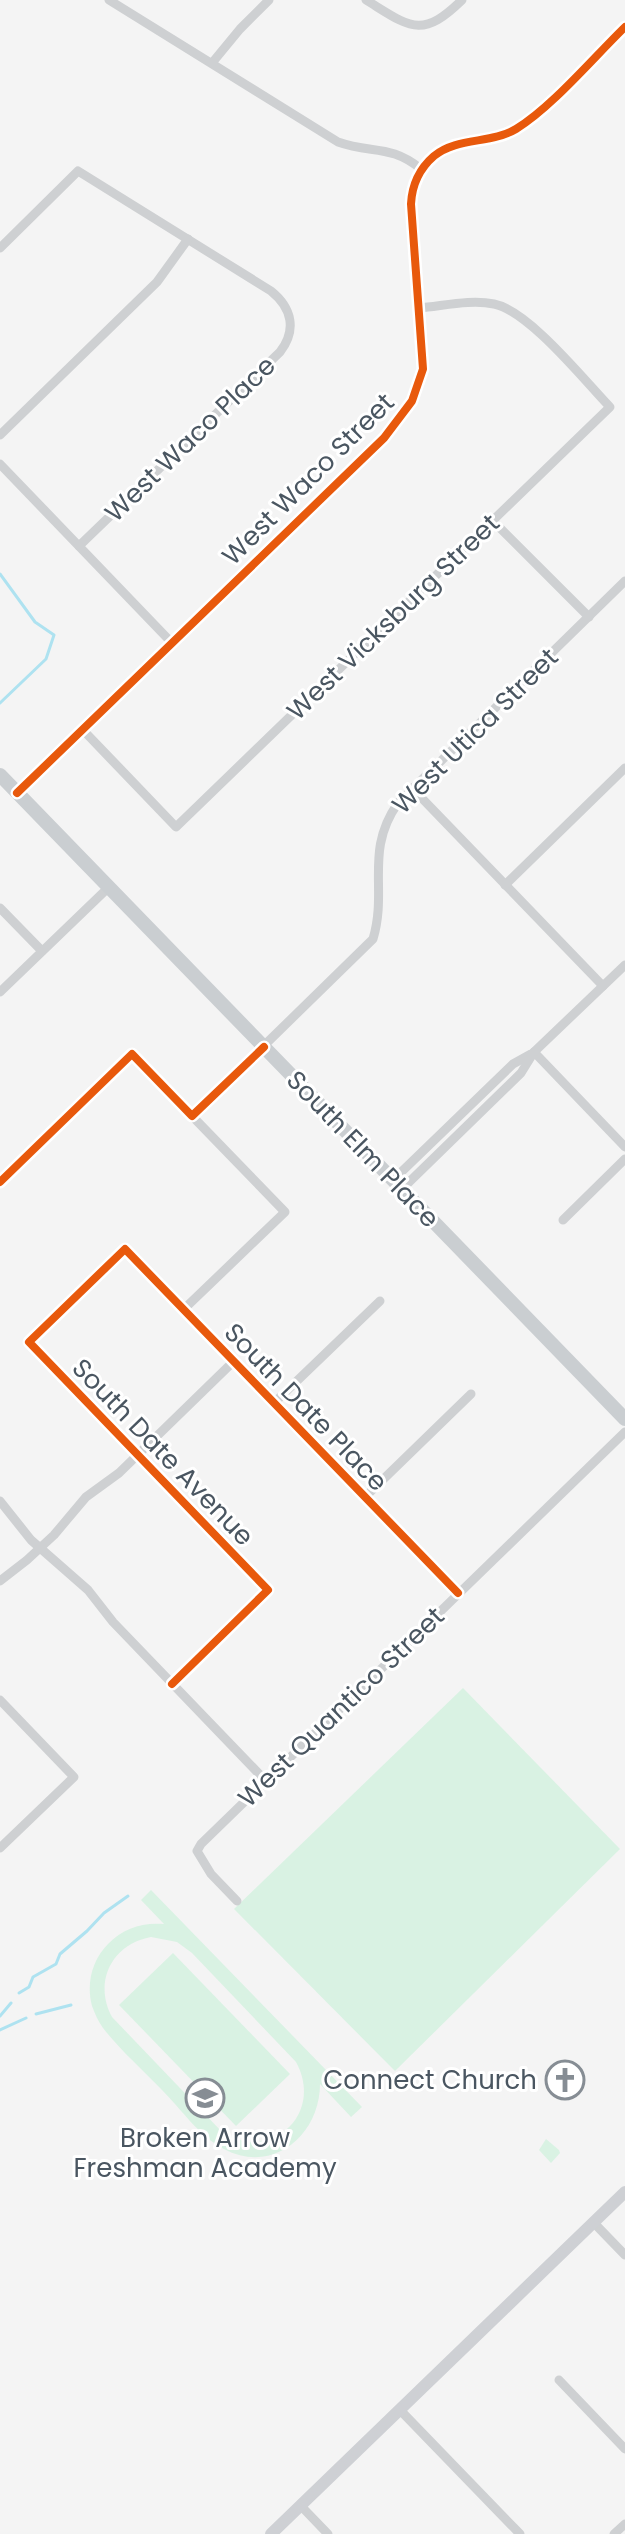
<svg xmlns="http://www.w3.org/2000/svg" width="625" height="2534" viewBox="0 0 625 2534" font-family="Poppins,sans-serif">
<rect width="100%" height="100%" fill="#f4f4f4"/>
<!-- green -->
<g fill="#d9f2e3" fill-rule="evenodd">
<polygon points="463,1688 620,1849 395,2071 234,1909"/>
<path d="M151,1890L362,2107L351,2117L320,2084C320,2135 273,2175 224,2149C200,2137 181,2109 162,2090C143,2070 120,2050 103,2028C98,2021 95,2014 92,2006C86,1984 92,1960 108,1944C123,1928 143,1922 164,1924L141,1900ZM151,1937L177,1942L192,1953L296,2062C324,2113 273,2162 223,2133L112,2017C93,1982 112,1944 151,1937Z"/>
<polygon points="173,1953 290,2074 236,2126 119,2005"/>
<polygon points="546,2139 559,2150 560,2153 551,2163 539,2150"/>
</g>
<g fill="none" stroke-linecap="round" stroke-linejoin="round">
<!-- stream -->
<g stroke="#aee2f0" stroke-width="3">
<polyline points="0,574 35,622 54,635 46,659 0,703"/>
<polyline points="19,1993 29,1987 33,1977 56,1964 60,1954 87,1931 104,1913 128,1896"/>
<polyline points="36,2014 71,2005"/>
<polyline points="0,2016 11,2003"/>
<polyline points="0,2030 26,2018"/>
</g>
<!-- street -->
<g stroke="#ced0d2" stroke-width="9">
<path d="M109,0L338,142C372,154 390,144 421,169"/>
<path d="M366,0C410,27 421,40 462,0"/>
<polyline points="212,63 240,29 269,0"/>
<path d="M0,248L78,171L271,291C292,308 297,330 280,352L79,546"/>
<polyline points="0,435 157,282 188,239"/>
<polyline points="0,464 172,643"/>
<polyline points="492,520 589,617"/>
<path d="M83,730L176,827L610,407C584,380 529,311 494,304C471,299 443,306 419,308"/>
<polyline points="412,788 603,986"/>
<path d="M17,793L384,438L412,401L423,369L411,204C412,184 419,169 434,156C457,137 491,144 516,129C552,107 594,57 625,27"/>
<polyline points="505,885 625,768"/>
<polyline points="0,908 42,951"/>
<polyline points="0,992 109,887"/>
<polyline points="534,1052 625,1147"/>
<path d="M192,1116L373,939C388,889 364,851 398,803L625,581"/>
<polyline points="393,1180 513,1064 531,1054"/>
<polyline points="0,1182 132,1054 285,1212 184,1309"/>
<polyline points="402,1189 521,1073 534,1052 625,965"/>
<polyline points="563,1220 625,1159"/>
<polyline points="274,1403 380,1301"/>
<polyline points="365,1497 471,1394"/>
<polyline points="0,1501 31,1540 88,1590 113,1622 265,1780"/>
<polyline points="0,1581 27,1560 54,1535 86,1497 119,1473 234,1361"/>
<polyline points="172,1684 268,1590 29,1342 125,1249 458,1593"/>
<polyline points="0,1700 74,1777 0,1848"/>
<polyline points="237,1901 211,1874 197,1851 201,1844 625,1432"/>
<polyline points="594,2223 625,2255"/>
<polyline points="559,2380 625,2449"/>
<polyline points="400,2410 520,2534"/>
<polyline points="301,2506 328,2534"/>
<polyline points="614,2534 625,2524"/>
</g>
<!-- secondary -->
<polyline stroke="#ced0d4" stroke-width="12" points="271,2534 625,2192"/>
<!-- primary -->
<polyline stroke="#caced1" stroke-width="14" points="0,775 625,1419"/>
<defs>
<g id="cycleway">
<path d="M17,793L384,438L412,401L423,369L411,204C412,184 419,169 434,156C457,137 491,144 516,129C552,107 594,57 625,27"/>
<polyline points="0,1182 132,1054 192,1116 264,1047"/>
<polyline points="172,1684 268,1590 29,1342 125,1249 458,1593"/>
</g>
</defs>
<!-- cycleway casing -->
<use href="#cycleway" stroke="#fff" stroke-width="13"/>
<!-- cycleway -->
<use href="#cycleway" stroke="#e8590c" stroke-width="8"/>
</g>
<!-- icons -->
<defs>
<symbol id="church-ring" viewBox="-11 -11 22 22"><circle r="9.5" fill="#fff" stroke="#868d94" stroke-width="1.5"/><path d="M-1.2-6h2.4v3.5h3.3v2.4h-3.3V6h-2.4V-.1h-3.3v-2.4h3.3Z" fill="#868d94"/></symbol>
<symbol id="school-ring" viewBox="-11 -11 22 22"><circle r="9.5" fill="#fff" stroke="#868d94" stroke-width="1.5"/><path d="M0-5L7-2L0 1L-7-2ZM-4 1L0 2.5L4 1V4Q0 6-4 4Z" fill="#868d94"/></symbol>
</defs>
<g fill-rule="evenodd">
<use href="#church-ring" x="543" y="2058" width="44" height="44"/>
<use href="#school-ring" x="183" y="2076" width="44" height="44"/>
</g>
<g text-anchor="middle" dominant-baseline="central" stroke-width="6" stroke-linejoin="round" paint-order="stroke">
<!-- street labels -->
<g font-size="26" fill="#4a5661" stroke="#fff">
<text transform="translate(190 439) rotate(-44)">West Waco Place</text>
<text transform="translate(308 479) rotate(-45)">West Waco Street</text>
<text transform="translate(393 617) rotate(-44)">West Vicksburg Street</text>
<text transform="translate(475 731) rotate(-45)">West Utica Street</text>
<text transform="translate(363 1149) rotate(46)">South Elm Place</text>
<text transform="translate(306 1407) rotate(46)">South Date Place</text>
<text transform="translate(163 1452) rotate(46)">South Date Avenue</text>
<text transform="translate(341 1707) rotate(-44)">West Quantico Street</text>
</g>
<!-- poi labels -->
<g font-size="26" fill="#4a5661" stroke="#fff" text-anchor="end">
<text x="537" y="2080">Connect Church</text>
<text x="205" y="2138" text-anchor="middle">Broken Arrow<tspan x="205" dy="30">Freshman Academy</tspan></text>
</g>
</g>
</svg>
